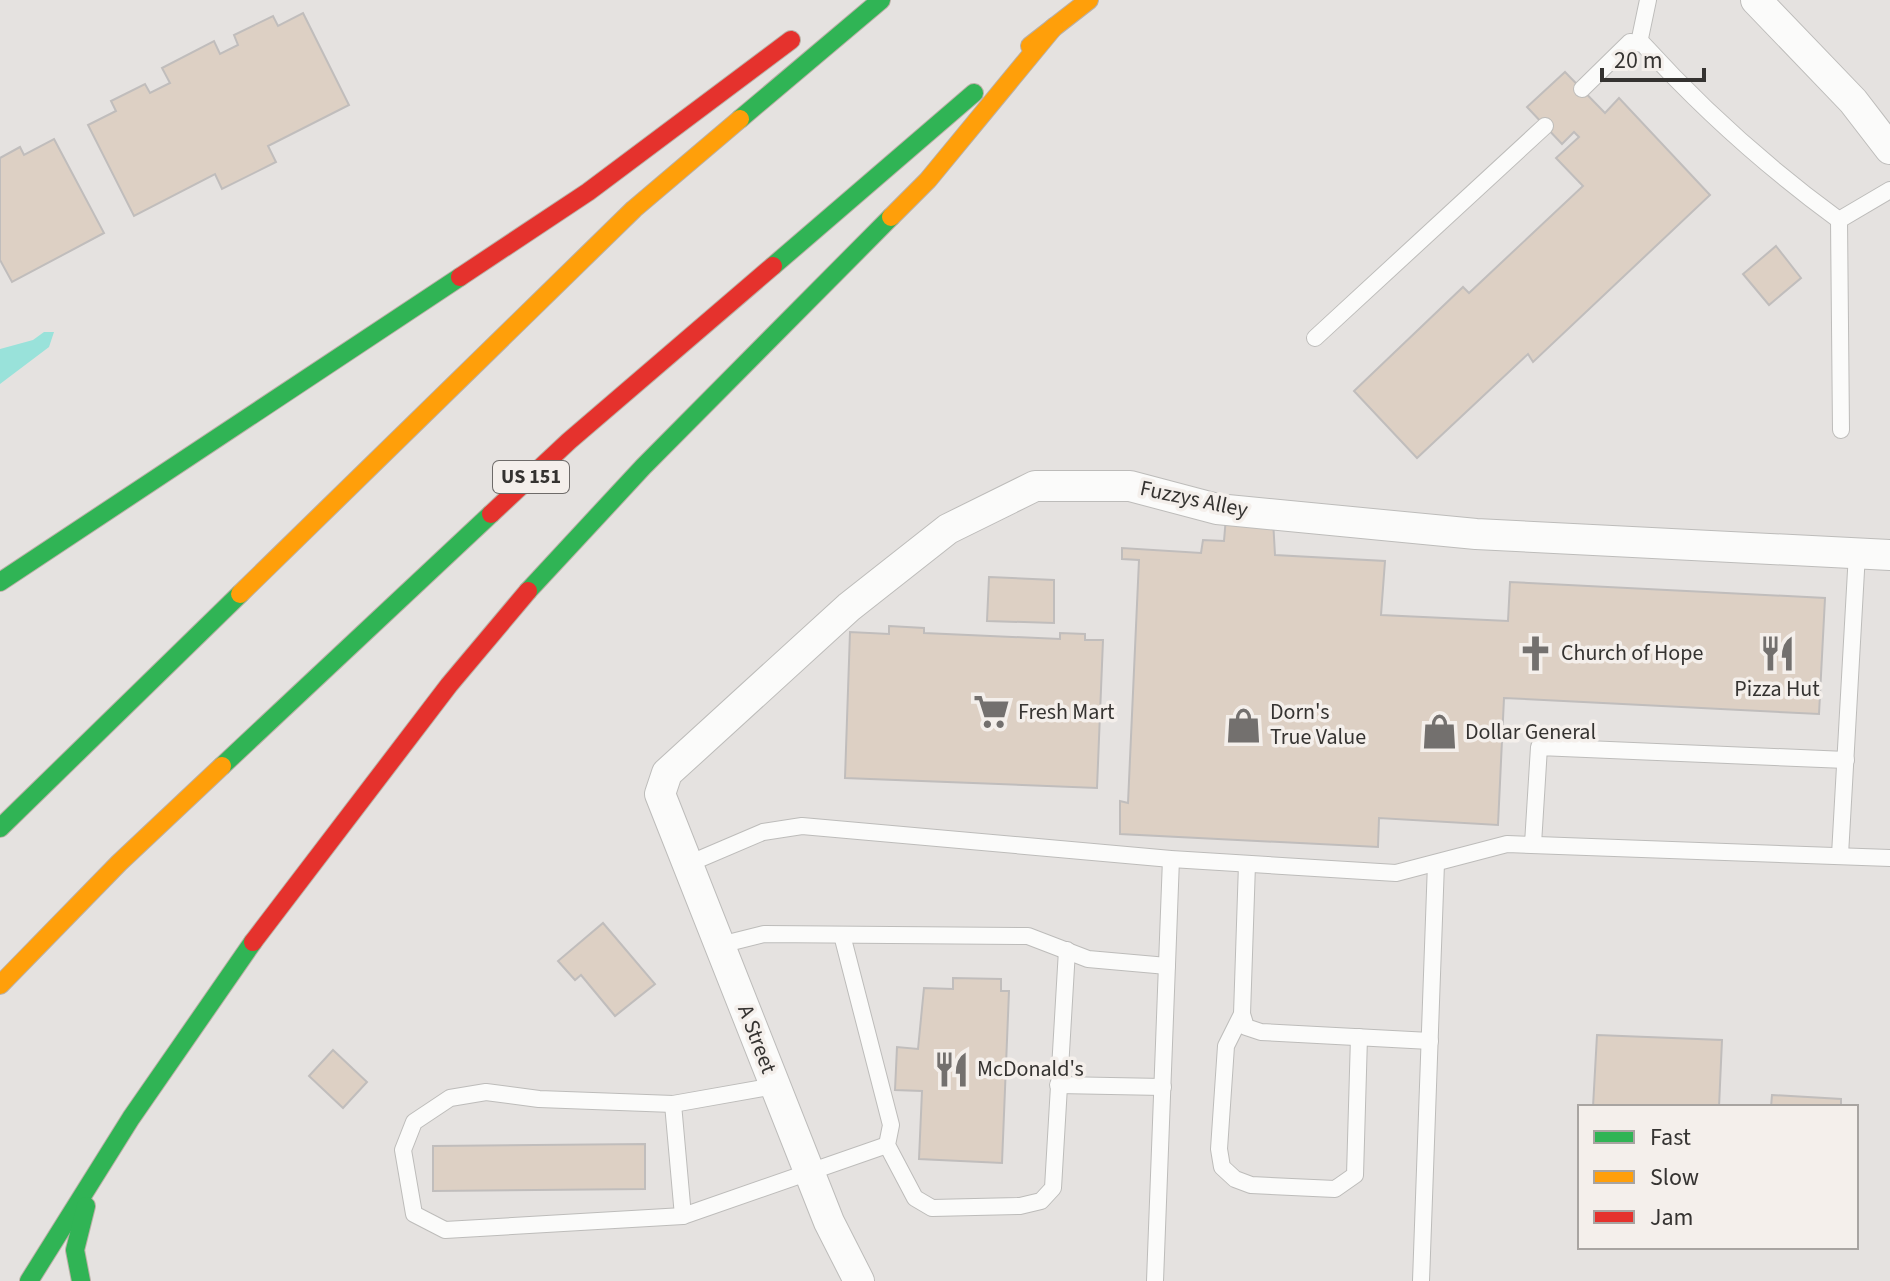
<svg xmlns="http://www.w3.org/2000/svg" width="1890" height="1281" viewBox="0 0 1890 1281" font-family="'Source Sans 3',sans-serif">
<rect width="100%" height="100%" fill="#e5e2e0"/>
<!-- water -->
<polygon fill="#99e2da" points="44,332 54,332 49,347 0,384 0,349 33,340"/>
<!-- building -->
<g fill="#ddd0c4" stroke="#c0bdbc" stroke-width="2">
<polygon points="303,13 349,105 268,146 276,162 222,189 215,174 134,216 88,125 116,111 111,101 145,84 150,93 170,83 162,68 214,41 220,54 238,45 234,35 273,16 278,26"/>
<polygon points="1565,72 1605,113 1619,98 1710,195 1533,362 1528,354 1417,458 1354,391 1463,287 1469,293 1583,186 1556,158 1579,137 1574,132 1562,144 1527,107"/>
<polygon points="54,139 104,233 12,282 0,260 0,158 20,147 24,155"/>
<polygon points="1776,246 1801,278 1769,305 1743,274"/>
<polygon points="1226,517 1273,520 1275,555 1385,561 1381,615 1508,621 1510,582 1825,598 1819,714 1504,698 1498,825 1379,818 1378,847 1120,834 1120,801 1128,803 1139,560 1122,559 1122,548 1201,553 1203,540 1224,541"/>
<polygon points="989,577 1054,580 1054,623 987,621"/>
<polygon points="889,626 924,628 924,633 1060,639 1060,633 1085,634 1085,640 1103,640 1097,788 845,778 850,632 889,634"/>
<polygon points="603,923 655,984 615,1016 581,975 575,980 558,961"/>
<polygon points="953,978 1001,979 1001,991 1009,991 1002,1163 919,1159 922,1091 895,1090 897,1047 918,1049 924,988 953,989"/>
<polygon points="1597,1035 1722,1040 1719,1107 1593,1107"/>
<polygon points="333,1050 367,1082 343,1108 309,1076"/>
<polygon points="1772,1095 1841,1099 1841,1107 1771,1107"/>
<polygon points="645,1144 645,1189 433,1191 433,1146"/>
</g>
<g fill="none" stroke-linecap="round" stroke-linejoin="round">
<defs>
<g id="lane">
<polyline points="1639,43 1648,0"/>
<path d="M1582,89L1630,42L1643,44C1702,109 1768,168 1839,220"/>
<polyline points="1315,338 1545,126"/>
<polyline points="1841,430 1839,220 1890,190"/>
<polyline points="1533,844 1539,747 1846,760"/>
<polyline points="1840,855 1857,553"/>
<polyline points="688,864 763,832 802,826 1171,859 1396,873 1507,844 1890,858"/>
<polyline points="1247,864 1242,1014 1246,1027 1261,1032 1430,1041"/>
<polyline points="842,935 891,1125 887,1145 915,1198 932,1208 1020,1206 1041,1201 1053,1188 1067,950"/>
<polyline points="720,945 764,934 1028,936 1088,959 1167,966"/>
<polyline points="1242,1014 1226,1046 1219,1149 1222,1167 1235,1179 1251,1185 1335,1189 1355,1175 1359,1037"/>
<polyline points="1058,1085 1163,1087"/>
<polyline points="775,1086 673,1104 539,1099 486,1092 450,1098 414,1122 403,1150 414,1214 445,1230 683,1216 887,1145"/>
<polyline points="673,1104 683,1216"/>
<polyline points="1155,1281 1171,859"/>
<polyline points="1421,1281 1436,863"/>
</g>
<g id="street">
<polyline points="1756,0 1853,101 1890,149"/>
<polyline points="859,1281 829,1222 660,794 667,773 849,607 948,529 1035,486 1130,486 1217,509 1476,534 1890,555"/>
</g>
<g id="fast">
<polyline points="740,119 881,0"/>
<polyline points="773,266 974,93"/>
<polyline points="0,582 460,277"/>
<polyline points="528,591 643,467 891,217"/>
<polyline points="222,766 491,514"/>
<polyline points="0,828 240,594"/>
<polyline points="29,1281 131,1118 253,942"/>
<polyline points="81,1281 75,1250 86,1206"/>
</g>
<g id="slow">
<polyline points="1030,46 1089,0"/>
<polyline points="891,217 928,180 1054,27"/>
<polyline points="240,594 634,209 740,119"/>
<polyline points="0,985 119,863 222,766"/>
</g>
<g id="jam">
<polyline points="460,277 588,192 791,40"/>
<polyline points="491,514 569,441 773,266"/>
<polyline points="253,942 449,685 528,591"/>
</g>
</defs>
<!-- lane casing -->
<use href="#lane" stroke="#bdbcba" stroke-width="18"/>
<!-- street casing -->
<use href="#street" stroke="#bdbcba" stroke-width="32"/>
<!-- fast casing -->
<use href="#fast" stroke="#bab0a6" stroke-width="20"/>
<!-- slow casing -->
<use href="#slow" stroke="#bab0a6" stroke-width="20"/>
<!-- jam casing -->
<use href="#jam" stroke="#bab0a6" stroke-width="20"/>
<!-- lane -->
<use href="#lane" stroke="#fbfbfa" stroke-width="16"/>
<!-- street -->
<use href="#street" stroke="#fbfbfa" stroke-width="30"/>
<!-- fast -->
<use href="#fast" stroke="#30b455" stroke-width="18"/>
<!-- slow -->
<use href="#slow" stroke="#ff9f0a" stroke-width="18"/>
<!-- jam -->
<use href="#jam" stroke="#e5322d" stroke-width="18"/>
</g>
<!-- icons -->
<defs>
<symbol id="church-bare" viewBox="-9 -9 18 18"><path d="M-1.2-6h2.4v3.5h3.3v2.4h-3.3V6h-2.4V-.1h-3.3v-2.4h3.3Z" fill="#73706e" stroke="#f4efeb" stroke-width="2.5" paint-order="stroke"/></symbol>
<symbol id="restaurant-bare" viewBox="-9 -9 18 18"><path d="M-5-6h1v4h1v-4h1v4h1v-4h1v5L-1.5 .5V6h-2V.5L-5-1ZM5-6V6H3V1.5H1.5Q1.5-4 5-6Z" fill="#73706e" stroke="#f4efeb" stroke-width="2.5" paint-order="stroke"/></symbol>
<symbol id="supermarket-bare" viewBox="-9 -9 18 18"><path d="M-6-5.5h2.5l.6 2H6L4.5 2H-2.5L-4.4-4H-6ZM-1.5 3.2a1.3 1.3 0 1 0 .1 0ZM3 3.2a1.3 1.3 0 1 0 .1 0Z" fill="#73706e" stroke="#f4efeb" stroke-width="2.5" paint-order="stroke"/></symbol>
<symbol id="shop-bare" viewBox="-9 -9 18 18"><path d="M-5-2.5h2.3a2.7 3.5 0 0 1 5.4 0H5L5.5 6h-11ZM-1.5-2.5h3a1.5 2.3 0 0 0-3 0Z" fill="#73706e" stroke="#f4efeb" stroke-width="2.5" paint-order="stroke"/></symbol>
</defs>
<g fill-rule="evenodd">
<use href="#church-bare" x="1510" y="628" width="51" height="51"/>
<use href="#restaurant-bare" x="1752" y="628" width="51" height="51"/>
<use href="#supermarket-bare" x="966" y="686" width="51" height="51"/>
<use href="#shop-bare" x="1218" y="700" width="51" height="51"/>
<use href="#shop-bare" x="1414" y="706" width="51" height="51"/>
<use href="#restaurant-bare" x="926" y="1044" width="51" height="51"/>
</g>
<g text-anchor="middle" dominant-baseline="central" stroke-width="7" stroke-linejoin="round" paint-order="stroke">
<!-- shield labels -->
<rect fill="#f4efeb" stroke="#6e6b69" stroke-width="2" x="493" y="461" width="76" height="32" rx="6"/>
<g font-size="20" font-weight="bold" fill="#353331">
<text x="531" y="477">US 151</text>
</g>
<!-- street labels -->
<g font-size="22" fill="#353331" stroke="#f4efeb">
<text transform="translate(1194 499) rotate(12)">Fuzzys Alley</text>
<text transform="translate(757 1039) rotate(69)">A Street</text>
</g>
<!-- poi labels -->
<g font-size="22" fill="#353331" stroke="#f4efeb" text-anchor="start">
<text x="1561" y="653">Church of Hope</text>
<text x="1777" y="689" text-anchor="middle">Pizza Hut</text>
<text x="1018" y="712">Fresh Mart</text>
<text x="1270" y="712">Dorn's<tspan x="1270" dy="25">True Value</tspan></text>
<text x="1465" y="732">Dollar General</text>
<text x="977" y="1069">McDonald's</text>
</g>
</g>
<!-- legend -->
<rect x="1578" y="1105" width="280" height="144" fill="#f4efeb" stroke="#a8a4a1" stroke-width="2"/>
<rect x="1594" y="1131" width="40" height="12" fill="#30b455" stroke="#a8a4a1" stroke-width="2"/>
<text x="1650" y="1145" font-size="24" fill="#353331">Fast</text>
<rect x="1594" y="1171" width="40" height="12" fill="#ff9f0a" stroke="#a8a4a1" stroke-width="2"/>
<text x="1650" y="1185" font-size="24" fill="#353331">Slow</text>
<rect x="1594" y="1211" width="40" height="12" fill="#e5322d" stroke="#a8a4a1" stroke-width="2"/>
<text x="1650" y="1225" font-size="24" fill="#353331">Jam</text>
<!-- scale -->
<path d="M1602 68v12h102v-12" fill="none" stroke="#353331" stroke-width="4"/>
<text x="1614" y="68" font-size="24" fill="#353331" stroke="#f4efeb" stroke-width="6" paint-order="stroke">20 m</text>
</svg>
